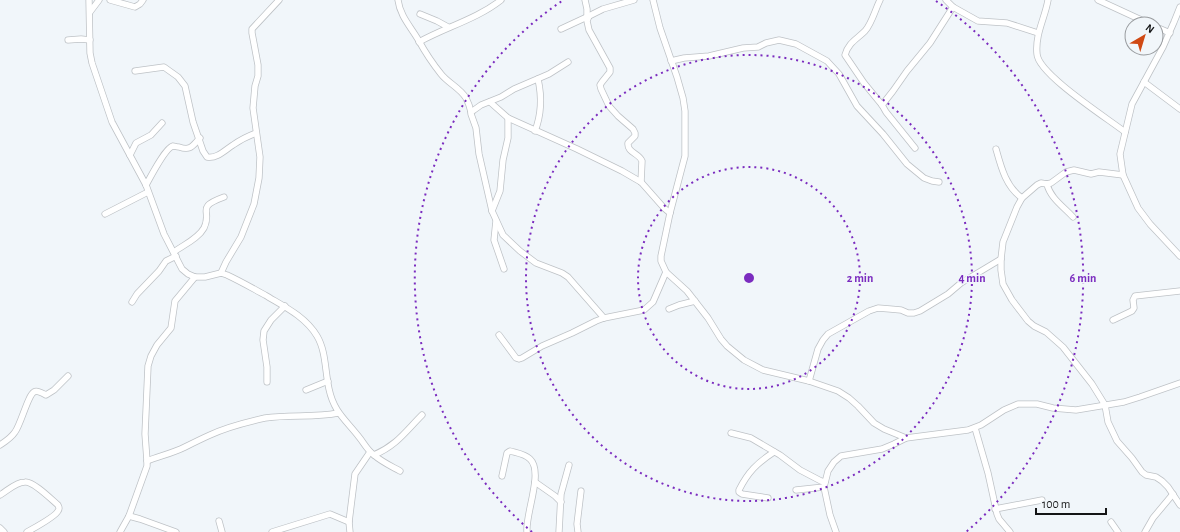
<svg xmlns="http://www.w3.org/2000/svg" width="1180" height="532" viewBox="0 0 1180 532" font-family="'Alegreya Sans',sans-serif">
<rect width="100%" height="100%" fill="#f1f6fa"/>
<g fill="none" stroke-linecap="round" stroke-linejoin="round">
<defs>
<g id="minor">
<path d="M89,0L90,53L92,63L112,122L146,185L164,234L182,269L188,274L195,277H205L221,273L227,275C240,281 252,288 265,295C283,306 305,316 317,336C326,351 325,371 329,389C334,412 345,419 359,437C364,443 367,450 374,455C382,462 391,466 400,471"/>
<polyline points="110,0 135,7 140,4 143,0"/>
<path d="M398,0C400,16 411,27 419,41C425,52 433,64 441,74C448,83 460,88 466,98C468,102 470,107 471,112"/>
<polyline points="585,0 587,9 587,17"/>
<path d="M634,0L603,9L589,16L587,21L589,30L610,68V72L602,82L600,85L601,89L609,106L618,116L633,129L635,133V136L628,143C627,153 639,153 642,161L641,182"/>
<polyline points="653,0 660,28 677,77 683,98 685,111 685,156 670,213 661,256 661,261 666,272 687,291 708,318 721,339 727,346 744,360 763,370 809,381 838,391 849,398 858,406 874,423 884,429 906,438"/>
<path d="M880,0C875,10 872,23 865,31C857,39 848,43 845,55L864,83L882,105L886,112L915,148"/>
<polyline points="946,0 953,7 978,21 1007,23 1038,33"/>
<path d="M1048,0C1045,18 1035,34 1037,54C1038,74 1107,118 1125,132"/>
<polyline points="1098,0 1150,24"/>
<polyline points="1180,7 1174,22 1163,47 1132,104 1120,154 1123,175 1138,208 1150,224 1180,256"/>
<polyline points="90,12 99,0"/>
<polyline points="420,14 437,21 448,27"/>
<polyline points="1156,27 1170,33"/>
<polyline points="561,29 589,16"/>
<polyline points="68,40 81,39 90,40"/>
<path d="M419,42C446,27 477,19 501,0"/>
<polyline points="671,61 684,58 709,56 743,48 758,47 766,43 779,40 796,44 827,61 839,74 857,106 883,134 907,164 924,178 932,181 939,182"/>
<polyline points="568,62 549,74 514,89 501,97 481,105 474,110 471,112 471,114 476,128 479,154 492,211 503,235 520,251 536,263 562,273 568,277 604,318"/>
<path d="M135,71L164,67L178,77L185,86L193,122L203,151L207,157C217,159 225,150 233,145C240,140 248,136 256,133"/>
<polyline points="1144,82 1180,109"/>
<polyline points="490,102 508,118 577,149 622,171 634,178 641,182 664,208 670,213"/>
<polyline points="882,105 893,91 907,71 930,43 953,7"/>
<path d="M535,131C542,113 542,97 538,79"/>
<path d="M996,149C1001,167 1006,187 1022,198"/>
<polyline points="130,155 136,143 151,135 162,123"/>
<polyline points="1123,175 1099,172 1091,174 1074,170 1066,172 1051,183 1047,184 1041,183 1037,185 1022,198 1017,207 1003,242 1001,259 1001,270 1003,284 1012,300 1028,321 1034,326 1046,332 1063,347 1092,384 1105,405 1108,422 1117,441 1132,458 1142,472 1146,475 1156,477 1162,481 1168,487 1180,505"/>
<path d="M1047,184C1050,198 1064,207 1073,217"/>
<path d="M146,185C150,178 165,148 173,146C174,146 177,147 179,147C191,151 192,146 200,138"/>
<polyline points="492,211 500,191 503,160 508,138 508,118"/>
<polyline points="105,214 148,192"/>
<polyline points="496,221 494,240 504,269"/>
<path d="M174,252C183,245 198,239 204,228C213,210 194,208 224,197"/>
<polyline points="221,273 226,262 241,237 254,204 259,178 260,157 253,108 255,86 258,76 258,65 252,33 252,29 279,0"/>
<polyline points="132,302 137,294 159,271 166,261 176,256"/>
<polyline points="669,309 679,305 695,301"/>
<polyline points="1113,320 1132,311 1134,308 1133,300 1135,296 1180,291"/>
<polyline points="499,335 516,358 519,359 522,358 542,346 572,333 596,321 604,318 644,310 653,302 666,272"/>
<polyline points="809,381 818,349 823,340 828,334 869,311 878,308 890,309 901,310 908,313 914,313 920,311 948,294 961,283 1001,259"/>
<polyline points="267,382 267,367 263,340 264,331 271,320 285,306"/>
<polyline points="306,390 328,381"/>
<polyline points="975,428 988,473 997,514 999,519 1010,532"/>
<polyline points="731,433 751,438 780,455 800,470 821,481 825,482"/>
<path d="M0,445C6,441 11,438 15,432C21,424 28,395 34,392C37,390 42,393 46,395L54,390L68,376"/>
<path d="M374,455C397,445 405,432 422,415"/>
<path d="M147,461C160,456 173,453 185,447C193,443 201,439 210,435C227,427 247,422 265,418C290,414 314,418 338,413"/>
<path d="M502,476L507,453L510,451C517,453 525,454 530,459C544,472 525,514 527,532"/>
<polyline points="535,482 555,496 561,502"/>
<polyline points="796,490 824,487"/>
<path d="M0,495C7,491 16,482 25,482C33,481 51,499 58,505C59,508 60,508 58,511C55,517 34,528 27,532"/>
<path d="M768,498L742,494L739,492V490C748,472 757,463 774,452"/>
<polyline points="995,509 1042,500"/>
<polyline points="129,516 140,519 176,532"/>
<polyline points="219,521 222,532"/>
<polyline points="1111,522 1118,532"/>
<polyline points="0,528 4,532"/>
<polyline points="120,532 129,516 147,466 147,461 145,434 148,366 151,356 157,345 171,328 175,301 195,277"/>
<polyline points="272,532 330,514 349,522"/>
<polyline points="350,532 349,522 355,474 370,452"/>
<polyline points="559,532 561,494 569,465"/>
<polyline points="578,532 577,524 581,491"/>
<polyline points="836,532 830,515 824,487 828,471 834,462 841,456 882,449 894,444 906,438 968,430 981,425 1004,410 1018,404 1037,404 1053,408 1076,410 1124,402 1140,397 1180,383"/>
<polyline points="1145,532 1153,518 1173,494"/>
</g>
</defs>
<!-- minor casing -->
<use href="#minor" stroke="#bec2c6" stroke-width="7"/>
<!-- minor -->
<use href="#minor" stroke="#fff" stroke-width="5.5"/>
</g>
<!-- distance rings -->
<g fill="none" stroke="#7b2cbf" stroke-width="2" stroke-dasharray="2 4">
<circle cx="749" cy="278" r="111"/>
<circle cx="749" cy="278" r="223"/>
<path d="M532 532A334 334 0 0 1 562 1M936 1A334 334 0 0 1 966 532"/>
</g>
<circle cx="749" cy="278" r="6" fill="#7b2cbf" stroke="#f1f6fa" stroke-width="2"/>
<g font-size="12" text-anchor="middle" font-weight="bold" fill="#7b2cbf" stroke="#f1f6fa" stroke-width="3" stroke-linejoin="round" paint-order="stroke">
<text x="860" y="282">2 min</text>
<text x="972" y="282">4 min</text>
<text x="1083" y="282">6 min</text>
</g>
<!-- north arrow -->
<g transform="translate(1144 36) rotate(38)"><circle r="19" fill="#f1f6fa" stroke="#999c9f"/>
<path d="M0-3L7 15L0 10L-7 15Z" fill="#d04914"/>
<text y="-6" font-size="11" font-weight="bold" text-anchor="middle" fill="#141516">N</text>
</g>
<!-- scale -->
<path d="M1036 508v6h70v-6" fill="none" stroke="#141516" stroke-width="2"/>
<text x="1042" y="508" font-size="12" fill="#141516" stroke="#f1f6fa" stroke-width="3" paint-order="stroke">100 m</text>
</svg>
